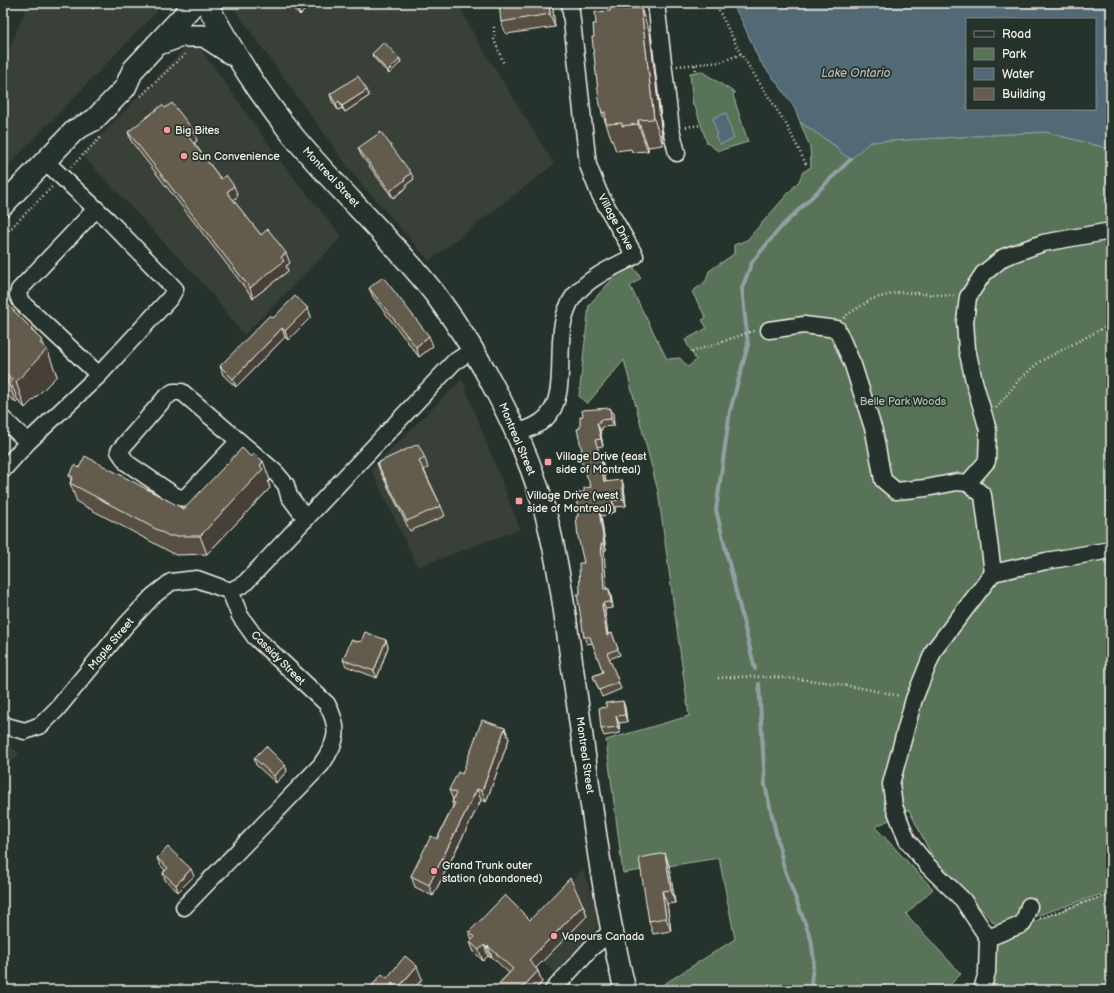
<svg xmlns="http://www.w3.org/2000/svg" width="1114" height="993" viewBox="0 0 1114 993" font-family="'Balsamiq Sans',sans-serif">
<rect width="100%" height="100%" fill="#26332d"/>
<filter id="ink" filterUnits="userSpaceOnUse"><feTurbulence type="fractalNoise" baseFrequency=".025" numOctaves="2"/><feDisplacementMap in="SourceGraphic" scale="8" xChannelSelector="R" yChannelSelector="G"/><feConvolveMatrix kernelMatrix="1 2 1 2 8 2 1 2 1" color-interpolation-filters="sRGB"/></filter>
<g filter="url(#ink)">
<!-- built -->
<g fill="#393f37">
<polygon points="28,3 165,3 3,171 3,65"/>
<polygon points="230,3 458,3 473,33 554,164 429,261 353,174"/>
<polygon points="194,39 282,163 342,237 244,335 207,288 82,155"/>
<polygon points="462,379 520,529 418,567 371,469"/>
<polygon points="3,739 19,754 3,770"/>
<polygon points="583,869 601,923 555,973 516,937"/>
</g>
<!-- green -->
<g fill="#597359" stroke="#a6b2a0">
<polygon points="701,71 735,93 733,95 748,142 718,151 707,143 695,106 693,106 690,73"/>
<polygon points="800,122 837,147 842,154 870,142 1045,132 1111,149 1111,891 999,928 933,858 909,810 875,827 933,889 906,914 961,974 945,990 663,990 661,986 735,939 719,858 623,873 606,740 689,716 658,491 624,360 587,404 579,396 589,305 629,261 641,278 630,286 667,359 680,358 688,367 696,360 685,340 707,328 702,320 706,318 692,292 706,281 709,271 734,254 734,245 747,240 799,181 803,172 811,167 810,147"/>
<polygon points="1111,895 1111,990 978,990 984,954 1002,934 1084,902"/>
</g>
<!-- water -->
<g fill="#516a76" stroke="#92a0a4" fill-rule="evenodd">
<path d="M732,3H1111V149L1045,132L870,142L851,159L842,154L837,147L800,122L795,109L781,88L759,60L742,21ZM967,19H1095V109H967Z"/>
<polygon points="726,113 734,139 720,144 715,136 717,135 713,118"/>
</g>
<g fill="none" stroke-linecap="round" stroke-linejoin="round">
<!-- stream -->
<g stroke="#92a0a4" stroke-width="4">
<polyline points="755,669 716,510 730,411 748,345 742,288 752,262 782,226 851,159"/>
<polyline points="759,684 765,785 784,868 811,939 814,960 811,982 814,990"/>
</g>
<defs>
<g id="minor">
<polyline points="656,3 671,129 677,153"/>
<polyline points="96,209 19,290 18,295 21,302 99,375"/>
<polyline points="769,330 804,325 837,329 853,365 874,431 883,480 896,491 926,488 957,482 968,483"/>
<polyline points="3,419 28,442 99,375 170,298 175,289 109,221 45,161"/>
<path d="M517,433C528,429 538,426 546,418C573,392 548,331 574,296C589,277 614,267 635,256L599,193L588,165L570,3"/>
<polyline points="239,441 185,498 177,497 127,463 119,451 165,398 173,392 182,392 275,472 286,485 289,496 306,519"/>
<polyline points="3,470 28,442"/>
<polyline points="993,573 1046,561 1111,550"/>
<polyline points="3,723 6,726 25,731 41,725 57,709 126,625 153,596 171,582 197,579 230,591"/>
<path d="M184,907L321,765C337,742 341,730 327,704L255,637L240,616L230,591L244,584L454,362L473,350"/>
<polyline points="988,938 1023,924 1029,906"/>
<polyline points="553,990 591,948 611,932"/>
<polyline points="982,990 987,972 988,938 963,900 928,866 907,840 894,806 891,784 914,699 934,650 993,573 983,495 968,483 987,461 988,430 974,381 967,349 965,322 968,297 983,274 1004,257 1043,243 1111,231"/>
</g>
<g id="major">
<path d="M206,3C234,53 258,93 294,137C339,191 391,238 435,294C459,326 481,361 499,397C518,434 535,474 546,515C560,568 566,624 574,679C589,783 600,888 625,990"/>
<polyline points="156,45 182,36 204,36 233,55"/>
<polyline points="3,205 75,130 94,120 125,88 133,70 195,3"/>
</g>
</defs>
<!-- minor casing -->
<use href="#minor" stroke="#f4f1e8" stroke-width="19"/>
<!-- major casing -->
<use href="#major" stroke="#f4f1e8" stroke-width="24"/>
<!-- path -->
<g stroke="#f4f1e8" stroke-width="2.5" stroke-dasharray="1 3" stroke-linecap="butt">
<polyline points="715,3 741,54 786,124 807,166"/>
<polyline points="494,27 494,40 504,64"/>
<polyline points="695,65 696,72"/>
<polyline points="677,66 721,62 741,54"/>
<polyline points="141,96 185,54"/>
<polyline points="686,127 701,125"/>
<polyline points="71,167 101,137"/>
<polyline points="3,236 52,187"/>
<polyline points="844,318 847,315 872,299 900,292 954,296"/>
<polyline points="692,352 756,330"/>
<polyline points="996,408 1019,380 1039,362 1111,324"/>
<path d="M718,678C779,673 840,683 900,696"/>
<polyline points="1040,918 1111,893"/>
</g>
<!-- minor -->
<use href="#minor" stroke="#26332d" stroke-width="16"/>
<!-- major -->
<use href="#major" stroke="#26332d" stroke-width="21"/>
</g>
<!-- wall -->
<g fill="#564f43" stroke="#f4f1e8">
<polygon points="87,3 99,3 93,9"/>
<polygon points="287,3 312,3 300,15"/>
<polygon points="552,3 555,27 506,34 501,22"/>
<polygon points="627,9 650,34 663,145 648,147 648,151 632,152 631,149 616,151 602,113 596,24"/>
<polygon points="372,54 400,59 401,62 389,74 373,57"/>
<polygon points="330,94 369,96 345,112 342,108 338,110 332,101"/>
<polygon points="165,108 197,141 194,143 221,179 238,196 233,200 261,235 290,263 286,266 288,271 253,298 131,141 128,132"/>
<polygon points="358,148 414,179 406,185 407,187 393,198 361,155"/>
<polygon points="369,288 433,346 419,357 373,297"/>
<polygon points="3,300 32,329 34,332 45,347 57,376 25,408 18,401 16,403 5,393 4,395 3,393"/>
<polygon points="308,308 311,317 288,340 285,337 236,387 223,375 220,366 273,318"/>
<polygon points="610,408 613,414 614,426 602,427 602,430 600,430 603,446 597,447 603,464 606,482 624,487 626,506 615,507 615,512 610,513 610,515 601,516 606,550 604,551 606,589 609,589 611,595 613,608 605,609 605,612 608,635 612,633 620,655 609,659 621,689 602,697 593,676 603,672 593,643 587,644 584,637 580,594 584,563 578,516 584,492 591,487 582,451 580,428 583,416"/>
<polygon points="425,458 428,468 424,470 441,506 445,516 410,531 381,473 377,463"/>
<polygon points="79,468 184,509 270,480 268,482 270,488 207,554 176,555 77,502 70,483 71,480 69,475"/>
<polygon points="386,640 388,647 377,678 346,666 343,660 358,642"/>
<polygon points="625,707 627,722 619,723 620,733 604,736 601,729"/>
<polygon points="505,728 509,739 486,802 481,800 433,896 415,887 411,876 437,839 453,806 452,802 453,800 449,790 462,774"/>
<polygon points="254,758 285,765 287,771 276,783 256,765"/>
<polygon points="665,853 669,866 675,903 667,904 671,931 653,934 649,921"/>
<polygon points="157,858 194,876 178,892 165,880 163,873 165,870 160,865"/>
<polygon points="583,905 587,916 536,968 538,971 542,982 535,990 493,990 509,973 492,957 491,958 488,956 483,961 474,952 470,942 472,940 469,932 530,920"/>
<polygon points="387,978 422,979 413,990 368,990"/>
</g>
<!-- shaded-wall -->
<g fill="#464037" stroke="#f4f1e8">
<polygon points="91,3 99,3 93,9"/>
<polygon points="295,3 312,3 300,15"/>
<polygon points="549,3 552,3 555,27 550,14"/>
<polygon points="641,8 650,34 663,145 654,119"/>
<polygon points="400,59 401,62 389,74 388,71"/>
<polygon points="367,90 369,96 345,112 342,106"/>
<polygon points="339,101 342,108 338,110 336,104"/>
<polygon points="638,120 648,147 648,151 638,124"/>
<polygon points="194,131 197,141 191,145 188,136"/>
<polygon points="411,173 414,179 406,185 407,187 393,198 390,191"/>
<polygon points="234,186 238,196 230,202 227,192"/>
<polygon points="286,253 290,263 286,266 288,271 253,298 250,288 281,257"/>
<polygon points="308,308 311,317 288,340 285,331"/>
<polygon points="282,328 285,337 236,387 233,379"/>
<polygon points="32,329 42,354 40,343 42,340 46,350 47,349 57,376 25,408 16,382 31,330"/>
<polygon points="429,336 433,346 419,357 416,347"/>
<polygon points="8,375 18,401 16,403 6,377"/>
<polygon points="3,387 5,393 4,395 3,391"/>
<polygon points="610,408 613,414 614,426 611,419"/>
<polygon points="597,423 600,430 603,446 601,439"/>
<polygon points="601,457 603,464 607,489 604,482"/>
<polygon points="263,461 270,480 268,482 270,488 207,554 200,536 260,466"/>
<polygon points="622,480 624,487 626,506 624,499"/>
<polygon points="612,501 615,507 615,512 613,505"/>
<polygon points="599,510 601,516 606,550 604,544"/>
<polygon points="601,544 604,551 607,596 604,589"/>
<polygon points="609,589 611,595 613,608 611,602"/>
<polygon points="603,603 605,609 605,612 609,642 607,636 602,605"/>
<polygon points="386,640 388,647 377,678 374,671"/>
<polygon points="623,701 625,707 627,722 625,715"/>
<polygon points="616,716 619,723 620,733 618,727"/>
<polygon points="505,728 509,739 486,802 482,791"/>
<polygon points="285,765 287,771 276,783 274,776"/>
<polygon points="477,789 481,800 433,896 429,885"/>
<polygon points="665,853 669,866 675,903 671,890"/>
<polygon points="191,869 194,876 178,892 176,885"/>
<polygon points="662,891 667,904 671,931 666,918"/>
<polygon points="583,905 587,916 533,971 529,960"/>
<polygon points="484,945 488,956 483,961 479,950"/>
<polygon points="488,946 492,957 491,958 487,948"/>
<polygon points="417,966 422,979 413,990 399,990 398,988"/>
<polygon points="538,971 542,982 535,990 520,990"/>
<polygon points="392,983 395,990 386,990"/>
</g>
<!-- building -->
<g fill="#645c4e" stroke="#f4f1e8">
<polygon points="499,3 549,3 550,14 501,22"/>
<polygon points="626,6 626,9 641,8 654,119 638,120 638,124 622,126 622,123 606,124 605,112 602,113 599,100 592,37 594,37 593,24 596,24 595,12 610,11 610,7"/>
<polygon points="384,42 400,59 388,71 372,54"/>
<polygon points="358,76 367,90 342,106 339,101 336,104 330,94"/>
<polygon points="172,103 194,131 188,136 221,179 226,175 234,186 227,192 261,235 268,229 286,253 281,257 284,261 250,288 128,132 162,105 165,108"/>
<polygon points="381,132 411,173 404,179 405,180 390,191 358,148"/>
<polygon points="383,277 429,336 416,347 369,288"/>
<polygon points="295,296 308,308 285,331 282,328 233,379 220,366 270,315 273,318"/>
<polygon points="3,300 32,329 31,330 42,340 40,343 47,349 16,382 8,375 6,377 3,374"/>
<polygon points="610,408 611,419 600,420 600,423 597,423 601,439 595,440 601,457 604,482 622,480 624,499 612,501 613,505 608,506 608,508 599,510 604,544 601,544 604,589 609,589 611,602 603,603 602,605 607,636 612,633 618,649 607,653 619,682 599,690 593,676 603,672 590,637 584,637 577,594 580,594 579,563 584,563 578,537 576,517 578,516 576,493 584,492 584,488 591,487 578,453 582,451 577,429 580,428 580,417 583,416 582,410"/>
<polygon points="418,444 425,458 419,461 441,506 407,521 377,463"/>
<polygon points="242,448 251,457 254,454 263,461 260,466 263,469 200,536 169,536 70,483 73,477 69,475 75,465 79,468 85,456 184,509"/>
<polygon points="365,632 386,640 374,671 343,660 351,640 358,642 358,641 361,642"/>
<polygon points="623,701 625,715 616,716 618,727 601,729 599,708 607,707 605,703"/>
<polygon points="482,720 505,728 482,791 477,789 429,885 411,876 431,836 437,839 455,803 452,802 456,793 449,790 458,772 462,774"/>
<polygon points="266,746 285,765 274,776 254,758"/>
<polygon points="168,847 191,869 176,885 163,873 168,868 157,858"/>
<polygon points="665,853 671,890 662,891 666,918 649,921 639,858"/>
<polygon points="570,878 583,905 529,960 538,971 520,990 493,990 513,969 488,946 487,948 484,945 479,950 470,942 475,937 469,932 505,895 530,920"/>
<polygon points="405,956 417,966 398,988 392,983 386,990 368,990 382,974 387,978"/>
</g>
</g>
<!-- markers -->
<g fill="#ff9aa2" stroke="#26332d" stroke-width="1.5">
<circle cx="167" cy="130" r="4"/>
<circle cx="184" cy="156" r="4"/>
<rect x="544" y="458" width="8" height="8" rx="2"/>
<rect x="515" y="497" width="8" height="8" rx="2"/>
<circle cx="434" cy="871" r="4"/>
<circle cx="554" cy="936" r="4"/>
</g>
<g text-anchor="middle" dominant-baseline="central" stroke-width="3.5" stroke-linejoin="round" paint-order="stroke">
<!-- poi labels -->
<g font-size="11" fill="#f4f1e8" stroke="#26332d" text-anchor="start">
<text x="175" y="130">Big Bites</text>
<text x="192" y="156">Sun Convenience</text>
<text x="556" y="456">Village Drive (east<tspan x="556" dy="13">side of Montreal)</tspan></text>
<text x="527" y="495">Village Drive (west<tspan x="527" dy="13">side of Montreal)</tspan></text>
<text x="442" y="865">Grand Trunk outer<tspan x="442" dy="13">station (abandoned)</tspan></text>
<text x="562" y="936">Vapours Canada</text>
</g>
<!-- street labels -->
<g font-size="11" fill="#f4f1e8" stroke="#26332d">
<text transform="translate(331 177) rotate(47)">Montreal Street</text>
<text transform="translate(616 222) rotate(61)">Village Drive</text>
<text transform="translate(517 439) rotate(67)">Montreal Street</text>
<text transform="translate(111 644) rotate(-50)">Maple Street</text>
<text transform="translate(278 658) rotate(45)">Cassidy Street</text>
<text transform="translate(585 755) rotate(82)">Montreal Street</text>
</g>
<!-- park labels -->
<g font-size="11" fill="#b6bfaf" stroke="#26332d">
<text x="903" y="401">Belle Park Woods</text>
</g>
<!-- water labels -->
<g font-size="12" font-style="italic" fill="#b3bbba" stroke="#26332d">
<text x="856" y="73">Lake Ontario</text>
</g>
</g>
<!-- margin -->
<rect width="1114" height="993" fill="none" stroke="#26332d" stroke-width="16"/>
<rect x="8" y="8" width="1098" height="977" fill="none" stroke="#f4f1e8" stroke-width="1.5" filter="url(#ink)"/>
<!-- legend -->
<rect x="966" y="18" width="130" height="92" fill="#26332d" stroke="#787f78"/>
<rect x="974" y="31" width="20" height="6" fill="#26332d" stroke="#787f78"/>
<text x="1002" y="38" font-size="12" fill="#f4f1e8">Road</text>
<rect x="974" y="48" width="20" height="12" fill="#597359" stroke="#787f78"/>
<text x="1002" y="58" font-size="12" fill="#f4f1e8">Park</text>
<rect x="974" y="68" width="20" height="12" fill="#516a76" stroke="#787f78"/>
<text x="1002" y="78" font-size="12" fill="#f4f1e8">Water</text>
<rect x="974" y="88" width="20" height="12" fill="#645c4e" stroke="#787f78"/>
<text x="1002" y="98" font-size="12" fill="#f4f1e8">Building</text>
</svg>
